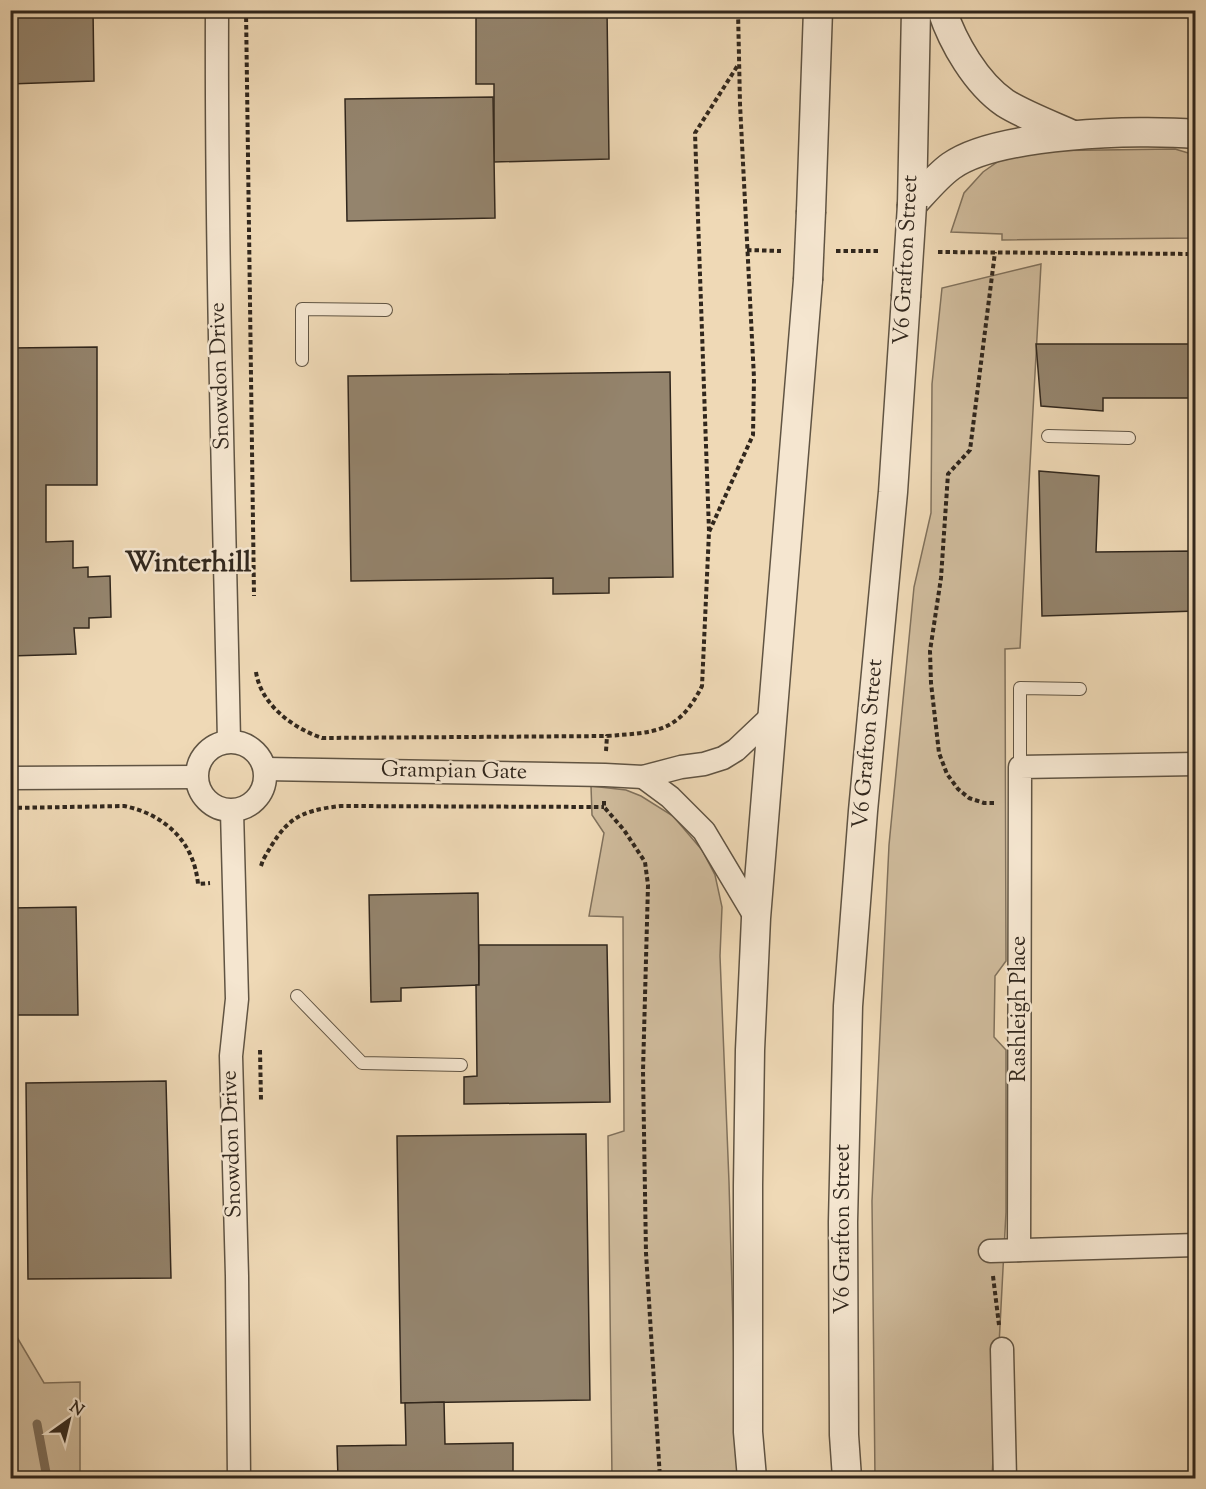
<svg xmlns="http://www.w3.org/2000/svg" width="1206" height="1489" viewBox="0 0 1206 1489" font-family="'Sorts Mill Goudy',serif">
<rect width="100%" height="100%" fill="#efd9b6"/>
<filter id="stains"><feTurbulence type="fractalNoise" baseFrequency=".00333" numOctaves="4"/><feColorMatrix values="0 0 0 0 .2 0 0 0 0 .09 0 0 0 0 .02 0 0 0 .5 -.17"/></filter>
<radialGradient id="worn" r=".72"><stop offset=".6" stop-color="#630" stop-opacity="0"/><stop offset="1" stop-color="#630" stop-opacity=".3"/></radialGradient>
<!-- green -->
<g fill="#cfbb9c" stroke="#80715c" stroke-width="1.5">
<polygon points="1175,149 1195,155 1195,238 1002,240 1002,234 951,232 964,193 983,172 1006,156 1027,151"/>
<polygon points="1041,264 1020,648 1005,649 1006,961 995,976 994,1037 1006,1050 1006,1212 992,1478 875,1478 872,1201 889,845 914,587 931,513 932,384 942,288"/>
<polygon points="591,786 626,790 641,796 673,816 702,850 715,875 722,907 720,956 729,1182 735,1398 742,1478 612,1478 608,1136 624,1131 623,917 589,916 604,833 592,815"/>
<polygon points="11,1327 44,1383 80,1382 80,1478 11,1478"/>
</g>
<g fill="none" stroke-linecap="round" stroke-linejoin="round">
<!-- stream -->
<polyline stroke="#7c6d5a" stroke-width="9" points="37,1424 47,1478"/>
</g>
<!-- building -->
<g fill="#94846d" stroke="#31271d" stroke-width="1.5">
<polygon points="10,10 93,10 94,81 10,84"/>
<polygon points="476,10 607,10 609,159 494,162 494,84 476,84"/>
<polygon points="493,97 495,218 347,221 345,99"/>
<polygon points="1036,344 1196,344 1196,398 1103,398 1103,411 1041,406"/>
<polygon points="97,347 97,485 46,485 46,542 73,541 73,568 88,567 88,577 110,576 111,617 89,618 89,628 74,628 76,654 10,656 10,348"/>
<polygon points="670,372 673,577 609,578 609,593 553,594 553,578 351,581 348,376"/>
<polygon points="1039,471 1099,476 1096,552 1196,551 1196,611 1042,616"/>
<polygon points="478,893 479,985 401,988 401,1001 371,1002 369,895"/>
<polygon points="76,907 78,1015 10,1015 10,908"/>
<polygon points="479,945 607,945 610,1102 464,1104 464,1077 477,1076 476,985 479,985"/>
<polygon points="166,1081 171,1278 28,1279 26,1083"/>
<polygon points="586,1134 590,1400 401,1403 397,1136"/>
<polygon points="444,1402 445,1444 513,1443 513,1478 338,1478 337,1446 406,1445 405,1403"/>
</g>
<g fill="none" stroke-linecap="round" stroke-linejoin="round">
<defs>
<g id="service">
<polyline points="302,360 302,309 386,310"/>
<polyline points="1048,436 1129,438"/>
<polyline points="1020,767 1020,688 1080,689"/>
<polyline points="297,996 362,1063 461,1065"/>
</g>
<g id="minor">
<path d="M217,10C216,254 224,498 229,741"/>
<circle cx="231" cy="776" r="34"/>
<polyline points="265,769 605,775 643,777 681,767 704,764 723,758 736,750 774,714"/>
<polyline points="643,777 670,797 704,831 756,918"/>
<polyline points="10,778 196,777"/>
<polyline points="232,811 237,999 231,1056 237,1276 239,1478"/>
<polyline points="1019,1250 1020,767 1196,764"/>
<polyline points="990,1251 1196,1245"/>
<polyline points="1002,1349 1005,1478"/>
</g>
<g id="tertiary">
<path d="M942,10C953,43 976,83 1005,103C1022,114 1053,126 1073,135"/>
<path d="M912,205C924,192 937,176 951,166C997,133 1139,129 1196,134"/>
<polyline points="912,205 916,10"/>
<polyline points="811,211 818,10"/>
<polyline points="752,1478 748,1432 748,1185 750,1050 756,918 808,280"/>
<polyline points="847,1478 844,1435 843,1222 848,1006 863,811 893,492 906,297"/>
</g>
</defs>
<!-- service casing -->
<use href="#service" stroke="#605443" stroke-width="14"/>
<!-- minor casing -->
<use href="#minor" stroke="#605443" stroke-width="25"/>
<!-- tertiary casing -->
<use href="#tertiary" stroke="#605443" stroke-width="31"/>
<!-- path -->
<g stroke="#31271d" stroke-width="4" stroke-dasharray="4.5 3" stroke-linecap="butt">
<polyline points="246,10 254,596"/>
<polyline points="747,250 781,251"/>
<polyline points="836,251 880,251"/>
<polyline points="938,252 1196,254"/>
<polyline points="709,531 695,133 738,65"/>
<path d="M256,672C261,705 293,728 322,738L607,736"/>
<path d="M606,751L607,736C655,732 678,734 702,686L709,532L753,435L754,378L740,104L738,10"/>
<polyline points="604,801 604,807 624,830 645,862 648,885 643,1071 646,1253 660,1478"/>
<polyline points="994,803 984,803 969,798 958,789 947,774 939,753 931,683 930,651 941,578 948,474 970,450 995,252"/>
<path d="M10,808L124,806C164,814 194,841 198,884L210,883"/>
<path d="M261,866L263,860C285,821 295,811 341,806L604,807"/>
<polyline points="260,1050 261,1100"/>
<polyline points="993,1276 999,1325"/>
</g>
<!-- service -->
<use href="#service" stroke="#f5e6d0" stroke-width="12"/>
<!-- minor -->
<use href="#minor" stroke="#f5e6d0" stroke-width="22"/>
<!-- tertiary -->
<use href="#tertiary" stroke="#f5e6d0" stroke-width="28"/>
<defs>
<g id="tertiary-bridge">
<polyline points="808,280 811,211"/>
<polyline points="906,297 912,205"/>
</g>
</defs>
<!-- tertiary-bridge casing -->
<use href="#tertiary-bridge" stroke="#605443" stroke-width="31" stroke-linecap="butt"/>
<!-- tertiary-bridge -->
<use href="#tertiary-bridge" stroke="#f5e6d0" stroke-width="28"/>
</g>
<g text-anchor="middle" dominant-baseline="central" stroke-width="5" stroke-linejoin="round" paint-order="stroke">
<!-- street labels -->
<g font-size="22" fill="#31271d" stroke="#f5e6d0">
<text transform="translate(907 260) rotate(-87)">V6 Grafton Street</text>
<text transform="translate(221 376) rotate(-92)">Snowdon Drive</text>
<text transform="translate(869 744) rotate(-85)">V6 Grafton Street</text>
<text transform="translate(454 772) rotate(1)">Grampian Gate</text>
<text transform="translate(1020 1009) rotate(-90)">Rashleigh Place</text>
<text transform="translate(233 1144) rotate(-92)">Snowdon Drive</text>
<text transform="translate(844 1229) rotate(-90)">V6 Grafton Street</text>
</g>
<!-- district labels -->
<g font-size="28" font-weight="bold" fill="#31271d" stroke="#f5e6d0">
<text x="188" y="564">Winterhill</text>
</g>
</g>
<!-- margin -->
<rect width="1206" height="1489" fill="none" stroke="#efd9b6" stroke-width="36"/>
<rect x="12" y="12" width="1182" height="1465" fill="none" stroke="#31271d" stroke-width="3"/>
<rect x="18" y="18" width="1170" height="1453" fill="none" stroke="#31271d" stroke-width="1.5"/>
<!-- north arrow -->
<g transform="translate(69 1420) rotate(34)" stroke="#f5e6d0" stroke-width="4.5" paint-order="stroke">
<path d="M0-4.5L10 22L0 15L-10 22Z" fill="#31271d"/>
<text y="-9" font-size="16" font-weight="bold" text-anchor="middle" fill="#31271d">N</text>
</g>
<rect width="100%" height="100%" filter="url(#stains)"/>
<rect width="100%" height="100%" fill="url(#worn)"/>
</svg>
